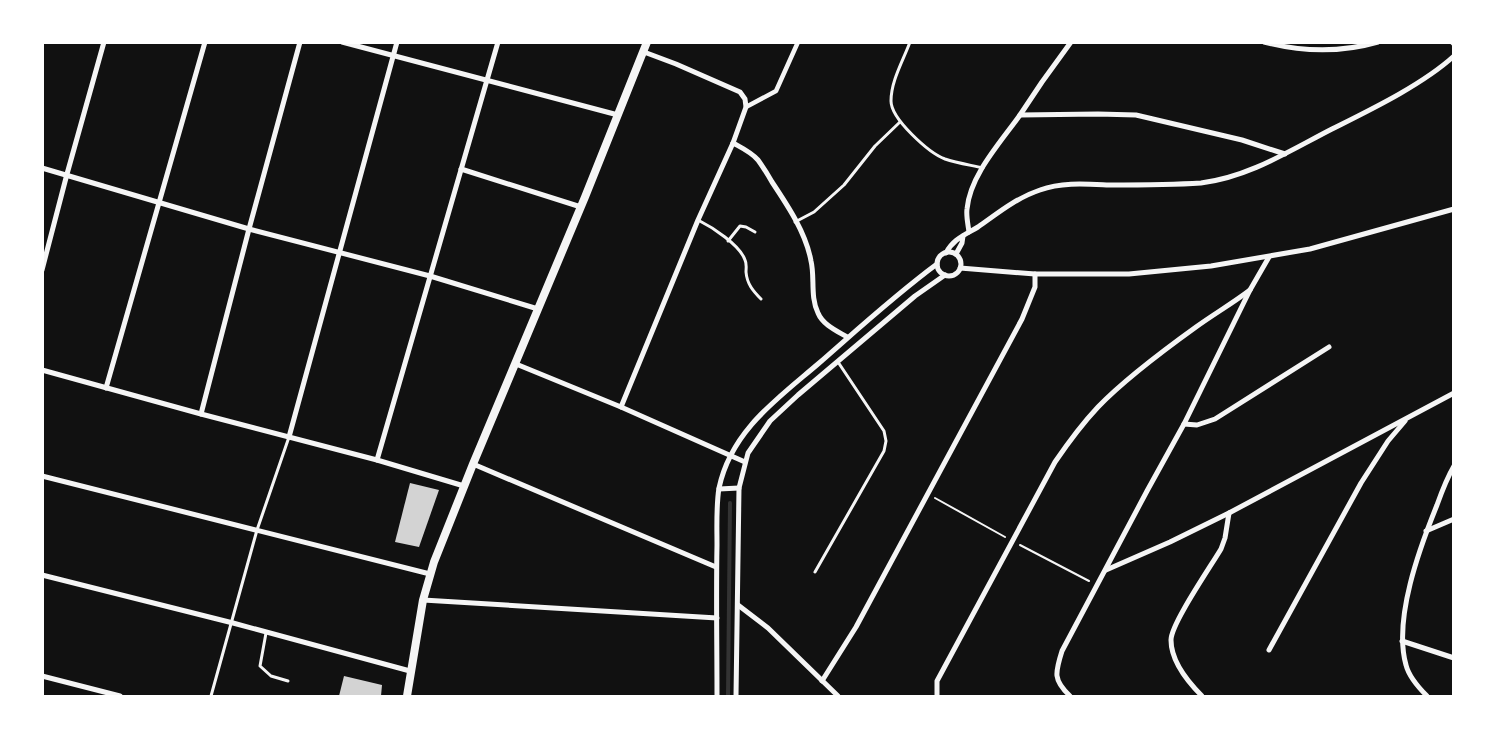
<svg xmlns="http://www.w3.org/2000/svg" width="1496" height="739" viewBox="0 0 1496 739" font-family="Montserrat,sans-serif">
<rect width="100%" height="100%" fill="#111"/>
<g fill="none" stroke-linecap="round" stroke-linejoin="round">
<!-- stream -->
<polyline stroke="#333" stroke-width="4" points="728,696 730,503"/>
</g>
<!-- building -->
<g fill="#d3d3d3">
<polygon points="410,483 439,490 419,547 395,542"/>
<polygon points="344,676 382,685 381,696 339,696"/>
</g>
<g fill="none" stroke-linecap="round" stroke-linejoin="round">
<!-- path -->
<g stroke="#f5f5f5" stroke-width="2">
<polyline points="935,498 1005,537"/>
<polyline points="1020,545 1089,581"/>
</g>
<!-- service -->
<g stroke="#f5f5f5" stroke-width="3">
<path d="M910,42C903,61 891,81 891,101C891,119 929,153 945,159C957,163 970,165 983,168"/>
<path d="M698,220C712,227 740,245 745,260C747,264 746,268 746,272C747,284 753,291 761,299"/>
<polyline points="795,222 814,212 844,185 875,146 900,122"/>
<polyline points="728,241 740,226 746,227 755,232"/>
<polyline points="815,572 884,451 886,441 884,431 838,362"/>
<polyline points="266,633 260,666 271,676 288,681"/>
<polyline points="211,696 257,530 289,437"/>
</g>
<!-- pedestrian -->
<polyline stroke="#f5f5f5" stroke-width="4.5" points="746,107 776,91 798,42"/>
<!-- minor -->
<g stroke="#f5f5f5" stroke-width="5">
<polyline points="342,42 618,115"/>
<path d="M1264,42C1302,52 1340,53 1378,42"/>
<polyline points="1452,42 1454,44"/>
<polyline points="1020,115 1042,82 1071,42"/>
<path d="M733,143C742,148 751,152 758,160C763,167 768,175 772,182C788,206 806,233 811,261C815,277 810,297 818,313C823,325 837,331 847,337"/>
<polyline points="42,168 249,229 430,276 538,309"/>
<polyline points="461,169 581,207"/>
<path d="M969,232C968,224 966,216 967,209C970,175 1001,142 1020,115L1098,114L1136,115L1242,140L1285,154"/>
<circle cx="949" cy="264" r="12"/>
<path d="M946,253C953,239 965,235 978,227C998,213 1016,198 1040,190C1062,182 1086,184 1109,185C1139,185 1170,185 1201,183C1249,177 1289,151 1332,129C1370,110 1422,85 1454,56"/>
<polyline points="956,254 962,243 963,236"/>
<polyline points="960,268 1035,274 1129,274 1211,266 1310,249 1454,209"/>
<polyline points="42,270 67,174 104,42"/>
<polyline points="516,364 621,407 745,462"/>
<polyline points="42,370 201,414 377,460 464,486"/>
<polyline points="106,388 205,42"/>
<polyline points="621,407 698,220 733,143 746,107 745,99 740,92 676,64 644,52"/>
<polyline points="201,414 249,229 300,42"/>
<polyline points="1184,424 1197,425 1215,419 1329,347"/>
<polyline points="289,437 397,42"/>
<polyline points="377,460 498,42"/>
<polyline points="473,464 716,567"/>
<polyline points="42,476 430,574"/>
<polyline points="719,489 739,488"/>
<polyline points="1426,531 1454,519"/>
<polyline points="1106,570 1170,542 1229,513 1454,393"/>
<polyline points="42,575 233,623 410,671"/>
<polyline points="423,600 717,618"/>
<polyline points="738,605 768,628 838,696"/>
<polyline points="1402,641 1454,658"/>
<polyline points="1269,650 1361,483 1388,441 1405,421"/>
<polyline points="42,676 120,696"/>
<polyline points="822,681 856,627 1022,319 1035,287 1035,274"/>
<path d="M717,696C717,646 716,595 717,545C717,527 716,506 719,488C731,431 777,399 818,364C857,330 895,295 937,264"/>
<polyline points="736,696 739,488 748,453 770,421 798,395 915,296 945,275"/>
<path d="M937,696V681L1055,462C1068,443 1082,424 1098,407C1125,379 1164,350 1196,327C1214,314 1233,303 1250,290"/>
<path d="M1070,696C1053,680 1055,673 1062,651L1147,491L1184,424L1250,290L1269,257"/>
<path d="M1202,696C1188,682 1171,662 1171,640C1171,624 1211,566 1221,549L1225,538L1229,513"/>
<path d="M1427,696C1418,687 1409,677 1406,665C1393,619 1420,547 1437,505C1442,491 1447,478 1454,466"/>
</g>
<!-- tertiary -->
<polyline stroke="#f5f5f5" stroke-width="8" points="407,696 423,600 434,562 473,464 585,197 647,42"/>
</g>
<!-- border -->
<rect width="1496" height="739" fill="none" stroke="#ffffff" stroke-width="88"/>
</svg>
